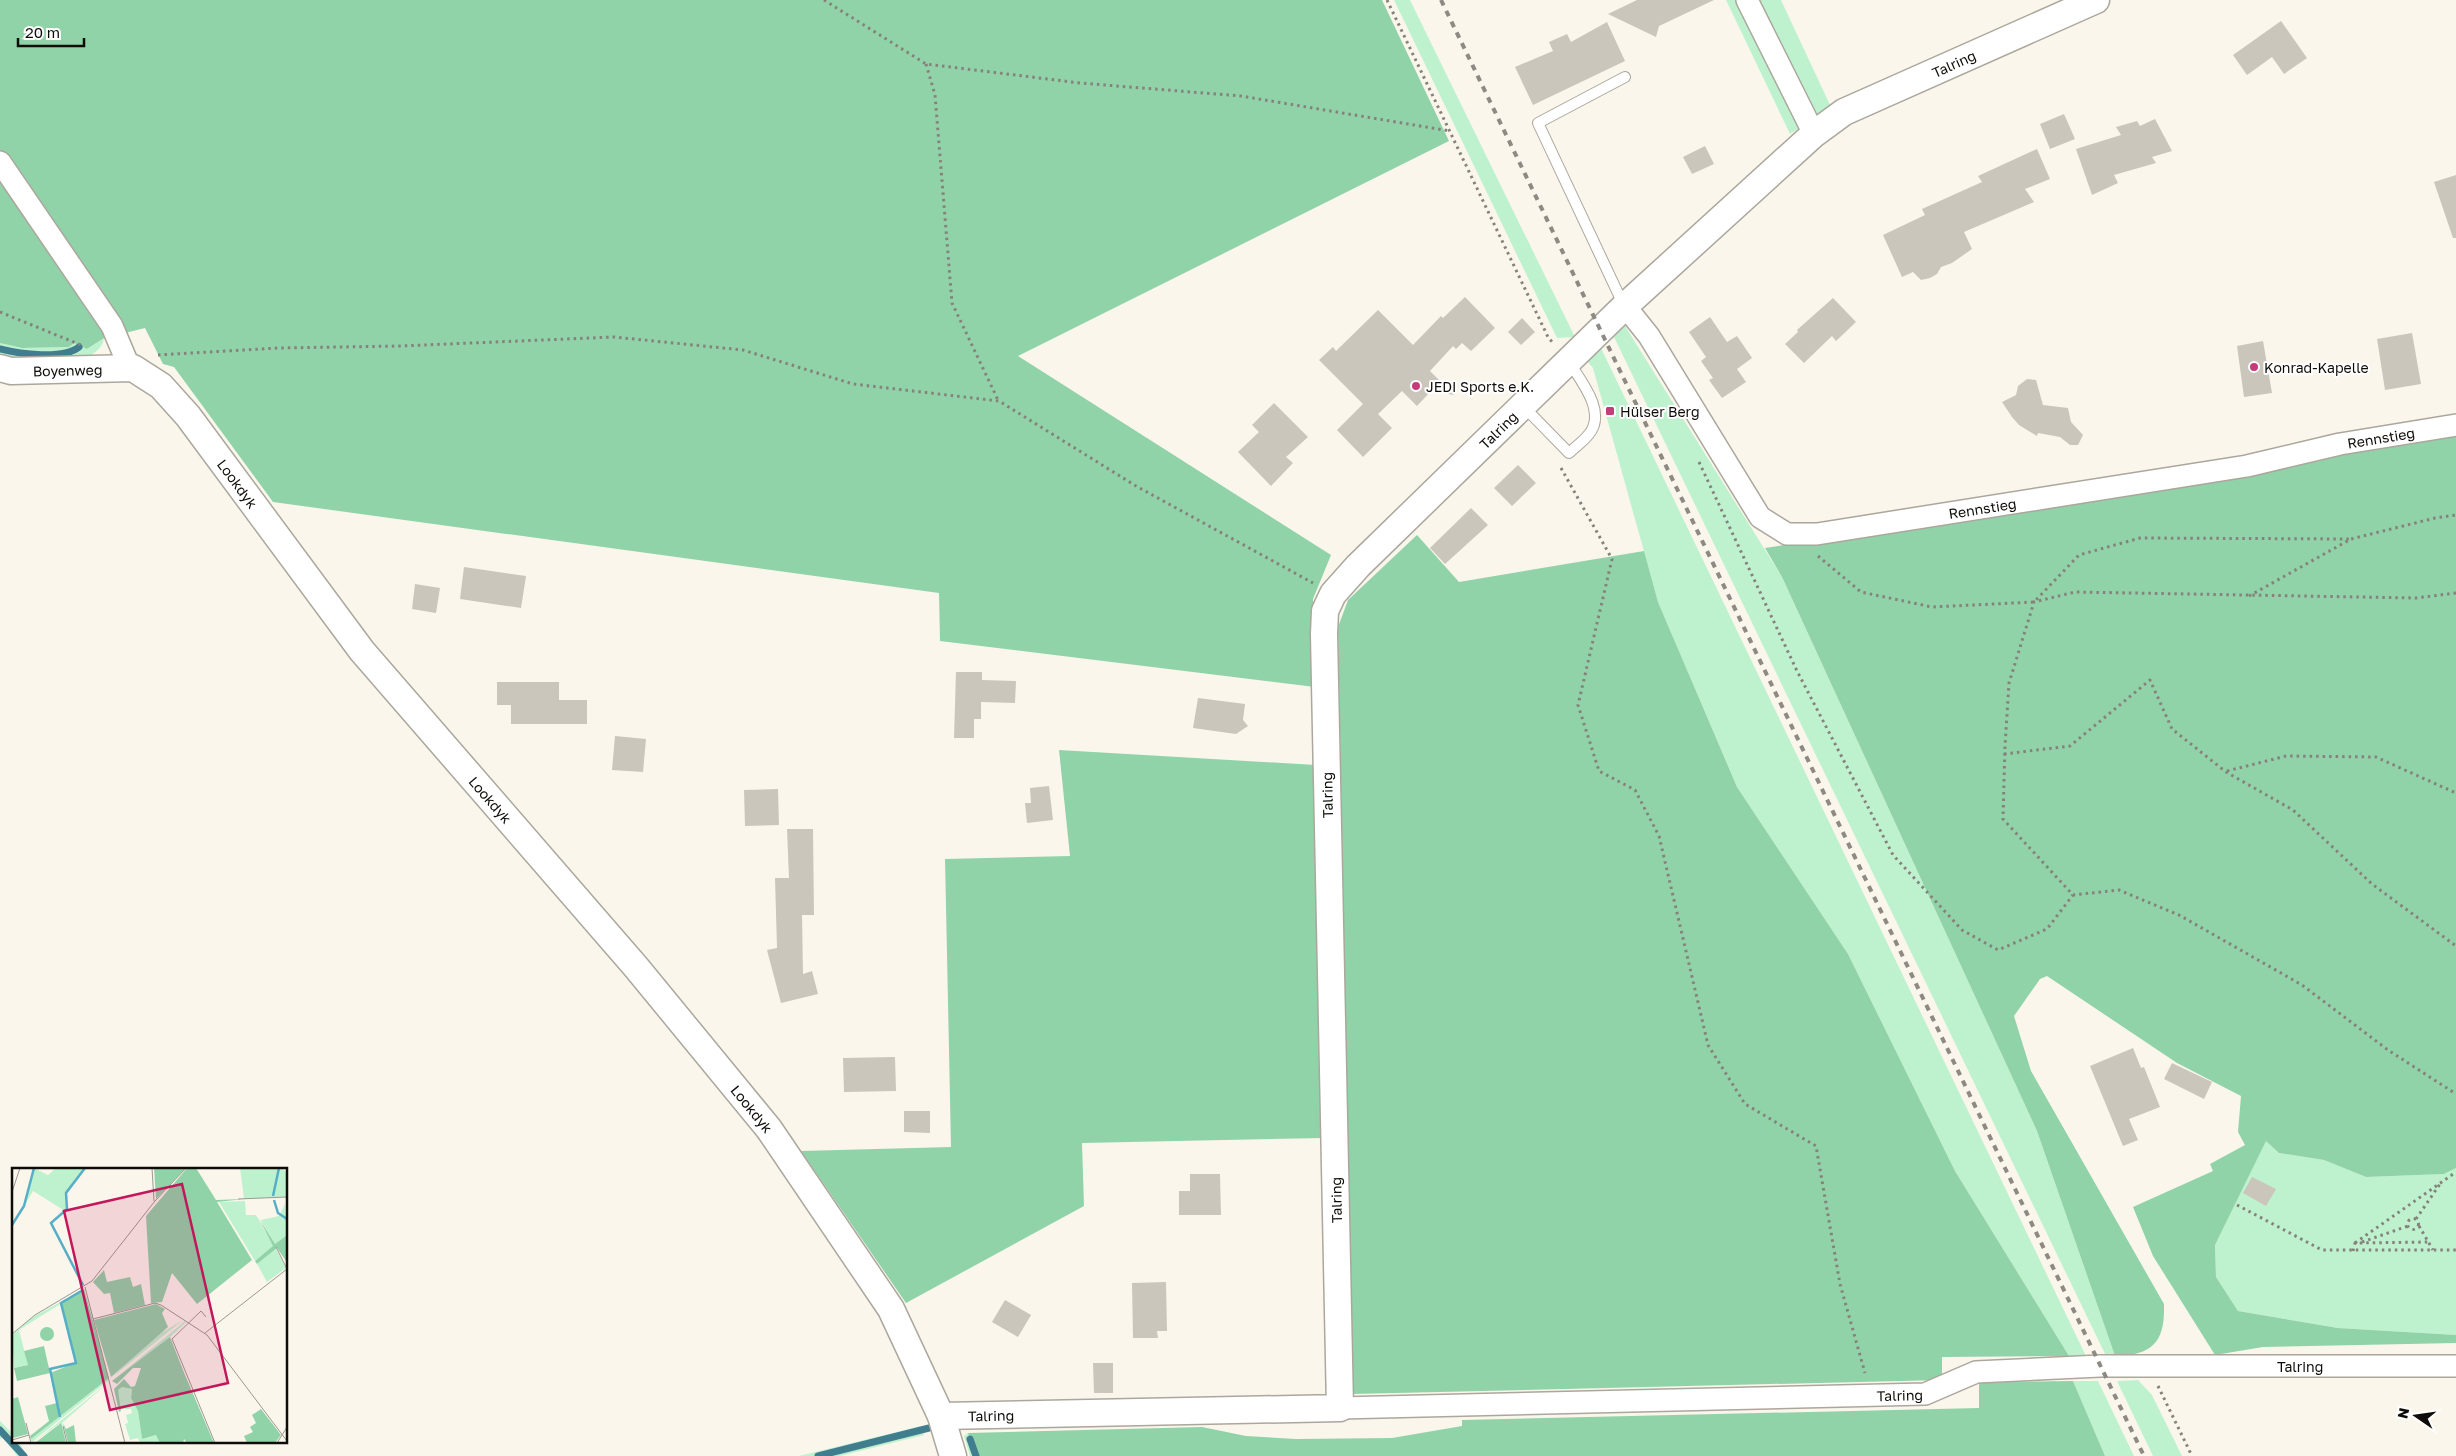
<svg xmlns="http://www.w3.org/2000/svg" width="2456" height="1456" viewBox="0 0 2456 1456" font-family="'Golos Text',sans-serif">
<rect width="100%" height="100%" fill="#fbf6eb"/>
<!-- green -->
<g fill="#bef2cf">
<polygon points="1394,0 1410,0 1575,337 1557,338"/>
<polygon points="1726,0 1781,0 1831,107 1790,134"/>
<polygon points="1625,326 1782,577 2037,1131 2115,1356 2106,1356 1614,337"/>
<path d="M104,338C102,362 53,366 34,364C23,362 11,359 0,356V343L22,348L69,347L74,343L87,349Z"/>
<polygon points="1601,348 2086,1356 2069,1356 1955,1171 1848,954 1737,787 1658,602 1593,368 1587,361"/>
<polygon points="2266,1140 2279,1153 2324,1160 2366,1177 2444,1174 2456,1168 2456,1335 2338,1328 2238,1311 2216,1277 2215,1245"/>
<polygon points="2138,1380 2152,1395 2182,1456 2153,1456 2117,1381"/>
<polygon points="2073,1381 2098,1381 2134,1456 2105,1456"/>
<polygon points="0,1421 14,1435 14,1442 19,1442 27,1456 17,1456 3,1437 0,1439"/>
<polygon points="921,1426 924,1435 840,1456 799,1456"/>
<polygon points="968,1433 975,1456 970,1456 964,1436"/>
</g>
<!-- forest -->
<g fill="#90d3a8">
<polygon points="0,0 1382,0 1449,141 1018,356 1331,555 1313,599 1315,687 940,641 939,593 273,502 174,367 163,364 145,328 121,334 0,153"/>
<polygon points="0,173 103,325 104,338 87,349 74,343 69,347 22,348 0,343"/>
<path d="M2456,431V1168L2444,1174L2366,1177L2324,1160L2279,1153L2266,1141L2215,1245L2216,1277L2238,1311L2338,1328L2456,1335V1343L2263,1347L2215,1355L2153,1256L2133,1207L2213,1171L2210,1164L2245,1145L2238,1132L2241,1096L2177,1063L2047,976L2040,979L2014,1016L2031,1071L2164,1304C2165,1341 2154,1355 2115,1356L2037,1131L1782,577L1765,548L2245,473Z"/>
<polygon points="1417,535 1459,582 1644,551 1658,602 1737,787 1848,954 1955,1171 2069,1356 1942,1357 1942,1380 1353,1394 1338,627 1348,600"/>
<polygon points="1059,750 1316,765 1324,1138 1082,1143 1084,1206 906,1303 801,1151 951,1147 945,859 1070,856"/>
<polygon points="2073,1381 2105,1456 975,1456 968,1433 1202,1427 1246,1436 1296,1439 1392,1438 1462,1426 1462,1420 1979,1408 1979,1382"/>
</g>
<g fill="none" stroke-linecap="round" stroke-linejoin="round">
<!-- stream -->
<g stroke="#407d8e" stroke-width="7">
<path d="M0,349C20,354 63,360 79,347"/>
<polyline points="0,1430 24,1456"/>
<polyline points="970,1439 976,1456"/>
<polyline points="818,1456 929,1428"/>
</g>
</g>
<!-- building -->
<g fill="#cac6bb">
<polygon points="1637,0 1714,0 1659,26 1656,37 1608,14"/>
<polygon points="2281,21 2307,58 2284,74 2272,57 2247,75 2233,55"/>
<polygon points="1607,22 1625,61 1533,105 1515,67 1553,51 1549,42 1567,34 1571,42"/>
<polygon points="2064,114 2075,139 2050,149 2040,124"/>
<polygon points="2155,119 2172,151 2152,157 2156,163 2114,175 2118,183 2092,195 2076,149 2121,135 2116,127 2137,121 2140,126"/>
<polygon points="1705,146 1714,164 1692,174 1683,157"/>
<polygon points="2037,149 2050,179 2025,189 2034,202 1964,232 1972,249 1952,263 1941,267 1937,274 1930,278 1921,280 1913,272 1902,277 1883,235 1925,215 1922,209 1982,182 1978,176"/>
<polygon points="2456,175 2456,238 2453,238 2434,182"/>
<polygon points="1465,297 1495,328 1471,351 1462,343 1456,349 1453,346 1430,371 1454,395 1431,391 1417,406 1402,391 1378,414 1392,428 1363,457 1337,430 1363,404 1319,360 1333,347 1336,351 1378,310 1413,345 1441,316 1443,318"/>
<polygon points="1833,298 1856,322 1836,341 1832,336 1804,363 1785,344 1798,332 1797,330"/>
<polygon points="1710,317 1727,342 1737,336 1752,358 1737,369 1746,382 1722,398 1709,380 1713,378 1701,361 1706,357 1689,332"/>
<polygon points="1522,318 1535,332 1521,345 1508,332"/>
<polygon points="2412,333 2421,384 2385,390 2377,339"/>
<polygon points="2263,341 2272,393 2244,397 2237,346"/>
<polygon points="2027,379 2036,380 2043,405 2068,408 2071,422 2083,435 2078,445 2070,445 2060,437 2038,433 2037,436 2019,425 2012,417 2002,402 2016,395 2018,386"/>
<polygon points="1274,403 1308,437 1286,457 1293,463 1271,486 1238,452 1259,432 1252,425"/>
<polygon points="1518,465 1536,483 1512,506 1494,488"/>
<polygon points="1471,508 1488,525 1445,564 1430,548"/>
<polygon points="464,567 526,576 521,608 460,599"/>
<polygon points="415,584 440,588 436,613 412,609"/>
<polygon points="956,672 982,672 982,680 1016,681 1015,703 981,702 981,719 974,719 974,738 954,738"/>
<polygon points="497,682 559,682 559,700 587,700 587,724 511,724 511,705 497,705"/>
<polygon points="1198,698 1245,704 1243,720 1248,726 1236,734 1193,728"/>
<polygon points="615,736 646,739 643,772 612,770"/>
<polygon points="1049,786 1053,820 1027,823 1025,803 1031,803 1030,788"/>
<polygon points="778,789 779,825 745,826 744,790"/>
<polygon points="787,829 813,829 814,915 802,915 803,974 812,971 818,994 781,1003 767,950 777,948 775,878 789,878"/>
<polygon points="2133,1048 2141,1068 2144,1067 2160,1107 2129,1119 2138,1140 2123,1146 2090,1066"/>
<polygon points="895,1057 896,1091 844,1092 843,1058"/>
<polygon points="2172,1063 2212,1082 2204,1099 2164,1079"/>
<polygon points="904,1111 930,1111 930,1133 904,1132"/>
<polygon points="1190,1174 1220,1174 1221,1215 1179,1215 1179,1191 1190,1191"/>
<polygon points="2252,1177 2276,1189 2266,1206 2243,1193"/>
<polygon points="1166,1282 1167,1331 1157,1331 1158,1338 1133,1338 1132,1283"/>
<polygon points="1005,1300 1031,1315 1018,1337 992,1322"/>
<polygon points="1093,1363 1113,1363 1113,1393 1094,1393"/>
</g>
<g fill="none" stroke-linecap="round" stroke-linejoin="round">
<defs>
<g id="service">
<polyline points="1624,306 1538,123 1625,77"/>
<path d="M1524,407L1569,453C1575,447 1584,441 1589,434C1607,412 1581,381 1569,362"/>
</g>
<g id="minor">
<polyline points="1747,0 1814,134"/>
<polyline points="0,162 112,326 128,364 133,368"/>
<path id="s1" d="M1625,306L1649,336L1760,517L1787,534H1817L2247,466L2340,444L2456,425"/>
<path id="s2" d="M1340,1408L1925,1394L1976,1372L2100,1366H2456"/>
</g>
<g id="tertiary">
<path id="s3" d="M0,368L11,371L133,368L161,386L188,416L362,651L636,967L769,1129L891,1309L941,1416L953,1456"/>
<path id="s4" d="M941,1416L1340,1408L1324,634L1325,611L1333,594L1358,566L1625,306L1814,134L1844,112L2096,0"/>
</g>
</defs>
<!-- service casing -->
<use href="#service" stroke="#aba79c" stroke-width="12"/>
<!-- minor casing -->
<use href="#minor" stroke="#aba79c" stroke-width="24"/>
<!-- tertiary casing -->
<use href="#tertiary" stroke="#aba79c" stroke-width="29"/>
<!-- path -->
<g stroke="#86827b" stroke-width="3" stroke-dasharray="2.5 4" stroke-linecap="butt">
<polyline points="824,0 926,64 1080,83 1241,96 1450,131"/>
<polyline points="1387,0 1548,337 1553,343"/>
<polyline points="926,64 935,95 952,303 998,400"/>
<polyline points="0,312 81,345"/>
<polyline points="158,355 278,348 400,346 614,337 743,350 853,384 999,401 1136,486 1313,583"/>
<polyline points="1699,462 1797,671 1893,855 1962,930 1998,950 2047,929 2073,895"/>
<polyline points="1561,468 1612,559 1578,705 1599,771 1635,790 1659,836 1708,1045 1745,1104 1816,1146 1840,1284 1865,1373"/>
<polyline points="1818,556 1861,592 1932,607 2034,602 2079,555 2140,538 2351,539"/>
<polyline points="2456,593 2416,598 2075,592 2034,602 2009,683 2005,746 2003,819 2073,895 2119,890 2179,915 2302,985 2388,1050 2456,1094"/>
<polyline points="2249,596 2351,539 2435,518 2456,515"/>
<polyline points="2004,754 2070,746 2150,680 2172,729 2226,772 2293,810 2372,884 2456,946"/>
<polyline points="2227,771 2286,756 2376,757 2456,793"/>
<polyline points="2237,1205 2322,1250 2456,1250"/>
<circle cx="2413" cy="1224" r="5.5"/>
<polyline points="2416,1219 2440,1184"/>
<polyline points="2419,1226 2433,1250"/>
<polyline points="2362,1242 2408,1226"/>
<polyline points="2355,1243 2456,1172"/>
<polyline points="2353,1251 2355,1243 2429,1242"/>
<polyline points="2158,1386 2192,1456"/>
</g>
<!-- service -->
<use href="#service" stroke="#fff" stroke-width="10"/>
<!-- minor -->
<use href="#minor" stroke="#fff" stroke-width="21"/>
<!-- tertiary -->
<use href="#tertiary" stroke="#fff" stroke-width="26"/>
<!-- rail -->
<polyline stroke="#8e8a83" stroke-width="4" stroke-dasharray="6 6" stroke-linecap="butt" points="1441,0 2144,1456"/>
</g>
<!-- markers -->
<g fill="#c53c78" stroke="#fff" stroke-width="2">
<circle cx="2254" cy="367" r="5"/>
<circle cx="1416" cy="386" r="5"/>
<rect x="1605" y="406" width="10" height="10" rx="2.5"/>
</g>
<g text-anchor="middle" dominant-baseline="central" stroke-width="4" stroke-linejoin="round" paint-order="stroke">
<!-- street labels -->
<g font-size="14" fill="#0e0c09" stroke="#fff">
<text stroke="none"><textPath href="#s4" startOffset="2038">Talring</textPath></text>
<text stroke="none"><textPath href="#s3" startOffset="68">Boyenweg</textPath></text>
<text stroke="none"><textPath href="#s4" startOffset="1448">Talring</textPath></text>
<text stroke="none"><textPath href="#s1" startOffset="885">Rennstieg</textPath></text>
<text stroke="none"><textPath href="#s3" startOffset="291">Lookdyk</textPath></text>
<text stroke="none"><textPath href="#s1" startOffset="480">Rennstieg</textPath></text>
<text transform="translate(1327 795) rotate(-91)">Talring</text>
<text stroke="none"><textPath href="#s3" startOffset="696">Lookdyk</textPath></text>
<text stroke="none"><textPath href="#s3" startOffset="1101">Lookdyk</textPath></text>
<text transform="translate(1336 1200) rotate(-91)">Talring</text>
<text stroke="none"><textPath href="#s2" startOffset="965">Talring</textPath></text>
<text stroke="none"><textPath href="#s2" startOffset="560">Talring</textPath></text>
<text stroke="none"><textPath href="#s4" startOffset="50">Talring</textPath></text>
</g>
<!-- poi labels -->
<g font-size="14" fill="#0e0c09" stroke="#fff" text-anchor="start">
<text x="2264" y="367">Konrad-Kapelle</text>
<text x="1426" y="386">JEDI Sports e.K.</text>
<text x="1620" y="411">Hülser Berg</text>
</g>
</g>
<!-- overview -->
<g transform="translate(12 1168)">
<rect width="275" height="275" fill="#fbf6eb"/>
<path d="M22,0L36,7L44,0H73L54,26L55,43L40,55L71,118L39,55L53,43L21,23L0,59L12,38ZM228,0H271L275,6V29L232,31ZM233,33L234,47H244L262,78L243,93L207,34ZM273,36L275,67L263,76L249,52L267,48ZM264,81L274,100L255,114L245,96ZM72,121L7,162L16,197L2,200L0,167L19,150ZM171,152L99,210L139,171ZM174,154L156,171L100,213L173,153ZM97,210V212L20,274L19,271ZM98,213L50,255L54,275L48,255L21,275ZM110,219L120,221L119,230L126,243L130,271L145,267L148,275H128L126,270L118,272L113,256L116,255L114,247L120,245L119,241H108L105,222Z" fill="#bef2cf"/>
<path d="M142,0H174L144,31ZM175,0H184L204,32L232,31L205,34L240,92L185,136L160,105L150,134L139,135L134,48ZM247,50L263,76L275,67L274,93L265,80L245,96L243,93L261,78ZM92,102L95,114L118,109L121,119L129,116L133,137L102,145L98,125L92,126L81,114ZM72,121L97,210L19,271L18,268L37,253L33,238L45,235L38,205L5,213L2,200L16,197L12,183L32,178L38,205L63,195L49,135ZM144,136L153,141L150,145L156,159L99,209L82,152ZM28 166a7 7 0 1 1 14 0a7 7 0 1 1-14 0ZM158,169L173,207L202,275H175L172,271L171,275H148L144,267L130,271L126,243L119,230L120,221L110,219L106,222L109,243L107,244L102,221L112,211L119,219L123,218L129,200H121L105,216L100,213ZM6,229L16,266L1,270L0,231ZM249,241L269,267L263,275H235L232,268L241,264L238,259L244,255L240,247ZM49,255L54,275H23ZM51,255L54,261L62,257L64,275H56Z" fill="#90d3a8"/>
<path fill="none" stroke="#56aec7" stroke-width="2.5" d="M261,28L267,0M262,32L266,45L275,51M0,57L12,38L22,0M71,117L39,55L55,41L54,25L73,0M48,249L38,201L64,195L49,135L71,122"/>
<path fill="none" stroke="#9c9891" stroke-width="1" d="M140,0L142,33M0,24L8,0M226,31L275,29M73,119L113,275M194,149L189,143L160,171L203,275M81,151L143,135L149,137L195,167L275,273M193,165L275,101L264,79M0,166L23,147L80,113L143,33L174,0M14,255L19,275M51,258L55,275M0,272L17,267M265,275L275,259"/>
<path fill="#c2185b" fill-opacity="0.15" stroke="#c2185b" stroke-width="2.5" d="M170,16L216,215L98,242L52,43Z"/>
<rect width="275" height="275" fill="none" stroke="#0e0c09" stroke-width="2.5"/>
</g>
<!-- north arrow -->
<g transform="translate(2416 1416) rotate(283)" stroke="#ffffff" stroke-width="4" paint-order="stroke">
<path d="M0-4L9 19L0 12L-9 19Z" fill="#0e0c09"/>
<text y="-8" font-size="14" font-weight="bold" text-anchor="middle" fill="#0e0c09">N</text>
</g>
<!-- scale -->
<path d="M18 38v8h66v-8" fill="none" stroke="#0e0c09" stroke-width="2.5"/>
<text x="25" y="38" font-size="15" fill="#0e0c09" stroke="#ffffff" stroke-width="4" paint-order="stroke">20 m</text>
</svg>
